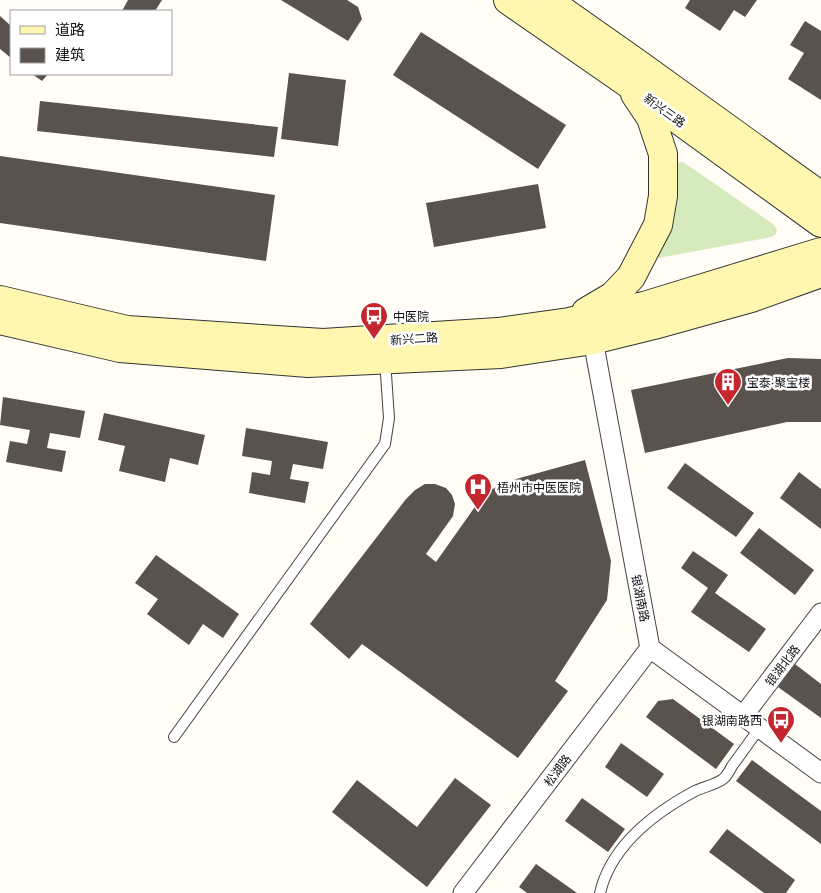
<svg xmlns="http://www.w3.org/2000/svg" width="821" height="893" viewBox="0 0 821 893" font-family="'Playfair Display','Noto Sans SC',serif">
<rect width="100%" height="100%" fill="#fffdf5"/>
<!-- grass -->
<polygon fill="#d5ebbd" points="683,162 773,224 777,229 776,234 772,237 658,258 654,254 676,163"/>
<!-- building -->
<g fill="#5a524d">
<polygon points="128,0 162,0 155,11 122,11"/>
<polygon points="281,0 347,0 358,7 362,19 348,41"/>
<polygon points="690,0 757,0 745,17 734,10 720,31 685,8"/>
<polygon points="0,16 11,26 11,58 0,49"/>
<polygon points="805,21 821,31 821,100 788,79 804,53 790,45"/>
<polygon points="421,32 566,125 538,169 393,75"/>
<polygon points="289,73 346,80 338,146 281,139"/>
<polygon points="32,74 48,74 42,81"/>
<polygon points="40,101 278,127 274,157 37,131"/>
<polygon points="0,156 275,195 266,261 0,223"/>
<polygon points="538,184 546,228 434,247 426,203"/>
<polygon points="788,358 821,359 821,422 787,422 645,453 631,390"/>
<polygon points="3,397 85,411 80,438 50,433 47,448 66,451 62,472 6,462 10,441 27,444 30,430 0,425"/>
<polygon points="104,413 205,435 198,465 170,458 165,482 119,471 125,446 98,440"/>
<polygon points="246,428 328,442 323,469 293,464 290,479 309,482 305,503 249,493 252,472 270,475 272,461 242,456"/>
<polygon points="585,460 611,561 607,600 555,681 568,691 518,758 362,644 349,659 310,624 406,499 415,490 425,484 435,484 446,488 452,495 455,504 453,516 426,554 436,562 484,494 498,486 516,479"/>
<polygon points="685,463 754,513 736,537 667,488"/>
<polygon points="799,472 821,489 821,529 780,498"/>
<polygon points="759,528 814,570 795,595 740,553"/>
<polygon points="693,551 728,575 715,593 766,629 749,652 691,612 708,588 681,568"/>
<polygon points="156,555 239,614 223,638 203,624 189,645 147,614 158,599 135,583"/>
<polygon points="795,664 821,684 821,718 778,687"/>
<polygon points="673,699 734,744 716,769 646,717 658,701"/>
<polygon points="621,743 664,774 647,797 605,767"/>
<polygon points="752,760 821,811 821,844 736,781"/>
<polygon points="455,778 491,805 427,887 332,812 357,780 417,827"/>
<polygon points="582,798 625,829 608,852 565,821"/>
<polygon points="727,829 795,880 786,893 764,893 709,852"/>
<polygon points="536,864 577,893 527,893 519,887"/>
</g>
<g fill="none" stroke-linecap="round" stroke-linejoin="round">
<defs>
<g id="lane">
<polyline points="174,737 385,444 389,418 385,360"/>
<path d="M600,893C611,846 654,813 695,791C703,787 715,785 723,779C727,776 730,770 732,766C741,754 750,741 759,729"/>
</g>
<g id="street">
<polyline points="593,340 650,648 821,773"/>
<polyline points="743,716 821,613"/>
<polyline points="463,893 650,648"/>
</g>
<g id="secondary">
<polyline points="508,0 629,84 821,223"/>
<polyline points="547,0 638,64 821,196"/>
<polyline points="0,300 127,330 323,343 498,332 569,322 644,306 821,252"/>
<polyline points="586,312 613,296 631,277 658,225 663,196 663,154 651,118 635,94"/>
<polyline points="0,320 120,348 308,363 501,354 593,340 654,325 751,298 821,273"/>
</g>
</defs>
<!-- lane casing -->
<use href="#lane" stroke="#444" stroke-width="12"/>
<!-- street casing -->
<use href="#street" stroke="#444" stroke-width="21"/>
<!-- secondary casing -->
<use href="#secondary" stroke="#333" stroke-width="30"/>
<!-- lane -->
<use href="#lane" stroke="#fff" stroke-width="10"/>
<!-- street -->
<use href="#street" stroke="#fff" stroke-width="19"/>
<!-- secondary -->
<use href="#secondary" stroke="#fff6b0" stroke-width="28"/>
</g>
<!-- icons -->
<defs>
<symbol id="bus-pin" viewBox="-11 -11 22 30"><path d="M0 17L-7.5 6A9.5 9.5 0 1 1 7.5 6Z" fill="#c4262e" stroke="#fff"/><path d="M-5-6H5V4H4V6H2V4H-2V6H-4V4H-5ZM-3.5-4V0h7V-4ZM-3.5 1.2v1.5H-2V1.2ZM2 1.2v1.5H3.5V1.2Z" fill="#fff"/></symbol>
<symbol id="building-pin" viewBox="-11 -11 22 30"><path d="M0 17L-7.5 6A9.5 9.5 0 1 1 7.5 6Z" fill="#c4262e" stroke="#fff"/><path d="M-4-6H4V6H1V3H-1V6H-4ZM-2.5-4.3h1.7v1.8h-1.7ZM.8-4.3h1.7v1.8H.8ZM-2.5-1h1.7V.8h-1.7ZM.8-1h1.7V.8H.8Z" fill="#fff"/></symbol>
<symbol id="hospital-pin" viewBox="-11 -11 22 30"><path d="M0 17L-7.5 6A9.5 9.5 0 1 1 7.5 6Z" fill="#c4262e" stroke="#fff"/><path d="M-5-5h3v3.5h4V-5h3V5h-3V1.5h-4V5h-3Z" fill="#fff"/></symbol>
</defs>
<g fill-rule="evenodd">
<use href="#bus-pin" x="358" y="300" width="32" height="43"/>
<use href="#building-pin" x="712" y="366" width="32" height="43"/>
<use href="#hospital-pin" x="462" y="471" width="32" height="43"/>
<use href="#bus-pin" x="765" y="704" width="32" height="43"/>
</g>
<g text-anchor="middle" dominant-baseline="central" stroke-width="5" stroke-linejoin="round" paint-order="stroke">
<!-- street labels -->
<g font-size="12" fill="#111" stroke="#fff">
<text transform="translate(665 110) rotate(36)">新兴三路</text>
<text transform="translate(414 338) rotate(-4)">新兴二路</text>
<text transform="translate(641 598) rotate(79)">银湖南路</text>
<text transform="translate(782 665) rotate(-53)">银湖北路</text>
<text transform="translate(557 770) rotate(-53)">松湖路</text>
</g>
<!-- poi labels -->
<g font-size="12" fill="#111" stroke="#fff" text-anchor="start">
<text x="393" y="316">中医院</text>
<text x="747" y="382">宝泰·聚宝楼</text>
<text x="497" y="487">梧州市中医医院</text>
<text x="762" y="720" text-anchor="end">银湖南路西</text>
</g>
</g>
<!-- legend -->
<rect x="10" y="10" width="162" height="65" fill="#ffffff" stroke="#a0a0a0"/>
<rect x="20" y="26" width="25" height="8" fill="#fff6b0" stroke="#a0a0a0"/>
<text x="55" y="35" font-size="15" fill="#111111">道路</text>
<rect x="20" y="48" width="25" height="15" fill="#5a524d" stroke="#a0a0a0"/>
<text x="55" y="60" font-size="15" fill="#111111">建筑</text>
</svg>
